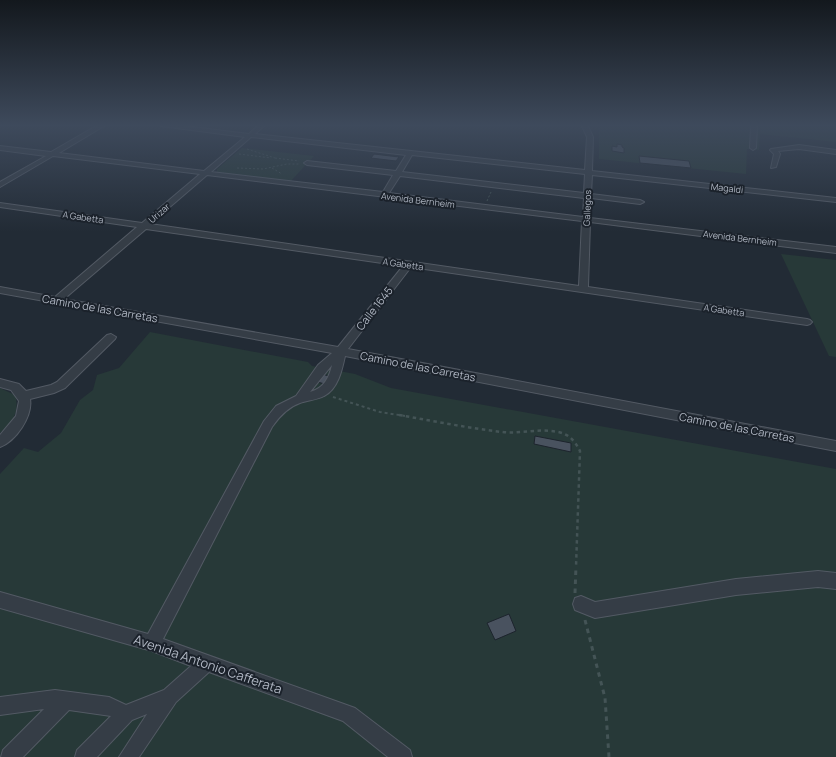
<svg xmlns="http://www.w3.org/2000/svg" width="836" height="757" viewBox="0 0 836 757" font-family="Manrope,sans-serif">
<rect width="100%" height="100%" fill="#222b35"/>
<!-- green -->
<g fill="#273938">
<polygon points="599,126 836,126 836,142 760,134 759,150 747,149 746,174 599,159"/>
<polygon points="242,148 314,156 290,182 217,173 217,169"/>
<polygon points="781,254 836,260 836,357 829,356"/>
<polygon points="150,332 308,362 312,366 355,374 391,388 836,469 836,757 0,757 0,474 24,448 38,452 61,433 80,400 93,390 97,375 119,368"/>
<path d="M0,388L15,395C20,411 13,423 0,433Z"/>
</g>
<!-- building -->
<g fill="#49525f" stroke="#1d242d">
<polygon points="617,144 622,145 622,147 624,148 624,153 612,151 612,146 617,147"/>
<polygon points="374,154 399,157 396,161 371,158"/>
<polygon points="639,156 689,161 691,168 640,163"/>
<polygon points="322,374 329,376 325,384 317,382"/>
<polygon points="535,436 571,443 571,452 534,444"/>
<polygon points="509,614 516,631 495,640 487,623"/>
</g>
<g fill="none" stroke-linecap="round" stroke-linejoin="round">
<defs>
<g id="minor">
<path d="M96,126H104L59,153L204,171L245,137L161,126H184L249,134L257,126H264L255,134L585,170L587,137L582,126H588L593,137L592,171L836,198V202L592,175L591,194L640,200L644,202L640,204L591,198L590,218L836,247V253L590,222L588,287L807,319L810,320L812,322L810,324L807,325L411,267L348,349L836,441V451L345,356C342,370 338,389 324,396C317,400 308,400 300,403C288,407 279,417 272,427L163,639L355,708L410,750L412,757H388L343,721L209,672L176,702L139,757H119L147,714L132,720L97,757H75L77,750L111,716L69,710L23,757H1L3,750L44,709L0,715V697L55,690L109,697L126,705L164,690L191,666L152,651L0,608V592L148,634L264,421L276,406L296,396L318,365L332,353L0,293V287L55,297L137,227L0,207V203L142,223L200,174L53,156L0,187V182L46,156L0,150V146L51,152ZM251,137L406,155L396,171L307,161L304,163L307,165L393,175L383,192L211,172ZM412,155L585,174L584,193L402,172ZM207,175L582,221L579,286L150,224ZM400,176L584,198L583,217L389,193ZM146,229L403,266L338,347L64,299ZM332,365C329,378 324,388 310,392Z"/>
<polygon points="751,126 757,126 756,148 753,150 750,148"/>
<polygon points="799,145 836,150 836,154 799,149 778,151 780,154 776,167 771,168 774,154 770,150 771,149"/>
<path d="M111,334L116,337L115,339L65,388L54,393L30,399C33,416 16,441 0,447V435L16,416L19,401L11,390L0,387V379L19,384L26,391L51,385L57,382L107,335Z"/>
<polygon points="818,571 836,573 836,589 818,587 736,595 595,618 575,610 573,604 575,598 581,596 595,602 736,579"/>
</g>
</defs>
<!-- minor casing -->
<use href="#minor" stroke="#535a64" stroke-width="2"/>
<!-- path-far3 -->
<g stroke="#445456" stroke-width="1" stroke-dasharray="2 2" stroke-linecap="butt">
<polyline points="247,149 275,158"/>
<polyline points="239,154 271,158"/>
<polyline points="275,158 299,161"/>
<polyline points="237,168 263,169 287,164 300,164"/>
<polyline points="272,168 282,174"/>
<polyline points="487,201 491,192"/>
</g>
<!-- path-far2 -->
<polyline stroke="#445456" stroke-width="2" stroke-dasharray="3 3" stroke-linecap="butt" points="333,397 380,412 405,416"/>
<!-- path-far1 -->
<path stroke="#445456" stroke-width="2.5" stroke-dasharray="3.5 3.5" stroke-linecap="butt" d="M399,415C433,421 468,428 502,432C521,434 539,428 558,432C569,434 575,441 580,451L576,567"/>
<!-- path -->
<g stroke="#445456" stroke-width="3" stroke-dasharray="4.5 4.5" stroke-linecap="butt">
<polyline points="575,593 576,566"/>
<polyline points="585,620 605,698 609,757"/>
</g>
<!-- minor -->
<use href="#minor" fill="#353d46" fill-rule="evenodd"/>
</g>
<!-- sky -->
<linearGradient id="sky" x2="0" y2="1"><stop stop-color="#13181d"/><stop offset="0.54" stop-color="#3e4a5c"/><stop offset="1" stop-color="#3e4a5c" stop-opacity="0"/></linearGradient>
<rect width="836" height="232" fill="url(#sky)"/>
<g text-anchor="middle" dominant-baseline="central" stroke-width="4" stroke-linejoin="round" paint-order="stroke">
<!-- far-street labels -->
<g font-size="9" fill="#b0b7c3" stroke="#1b222b">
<text transform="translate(727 188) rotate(6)">Magaldi</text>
<text transform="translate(418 200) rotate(7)">Avenida Bernheim</text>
<text transform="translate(587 208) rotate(-88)">Gallegos</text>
<text transform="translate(159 213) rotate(-41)">Urizar</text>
<text transform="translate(83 217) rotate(8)">A Gabetta</text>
<text transform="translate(740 238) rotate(7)">Avenida Bernheim</text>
<text transform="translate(403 264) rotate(8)">A Gabetta</text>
<text transform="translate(724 310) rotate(8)">A Gabetta</text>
</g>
<!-- street labels -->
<g font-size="11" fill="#b0b7c3" stroke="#1b222b">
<text transform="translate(100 308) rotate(10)">Camino de las Carretas</text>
<text transform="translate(374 308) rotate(-52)">Calle 1645</text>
<text transform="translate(418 366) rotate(11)">Camino de las Carretas</text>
<text transform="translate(737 427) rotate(11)">Camino de las Carretas</text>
</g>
<!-- near-street labels -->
<g font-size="13" fill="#b0b7c3" stroke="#1b222b">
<text transform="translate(208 664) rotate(19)">Avenida Antonio Cafferata</text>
</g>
</g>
</svg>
